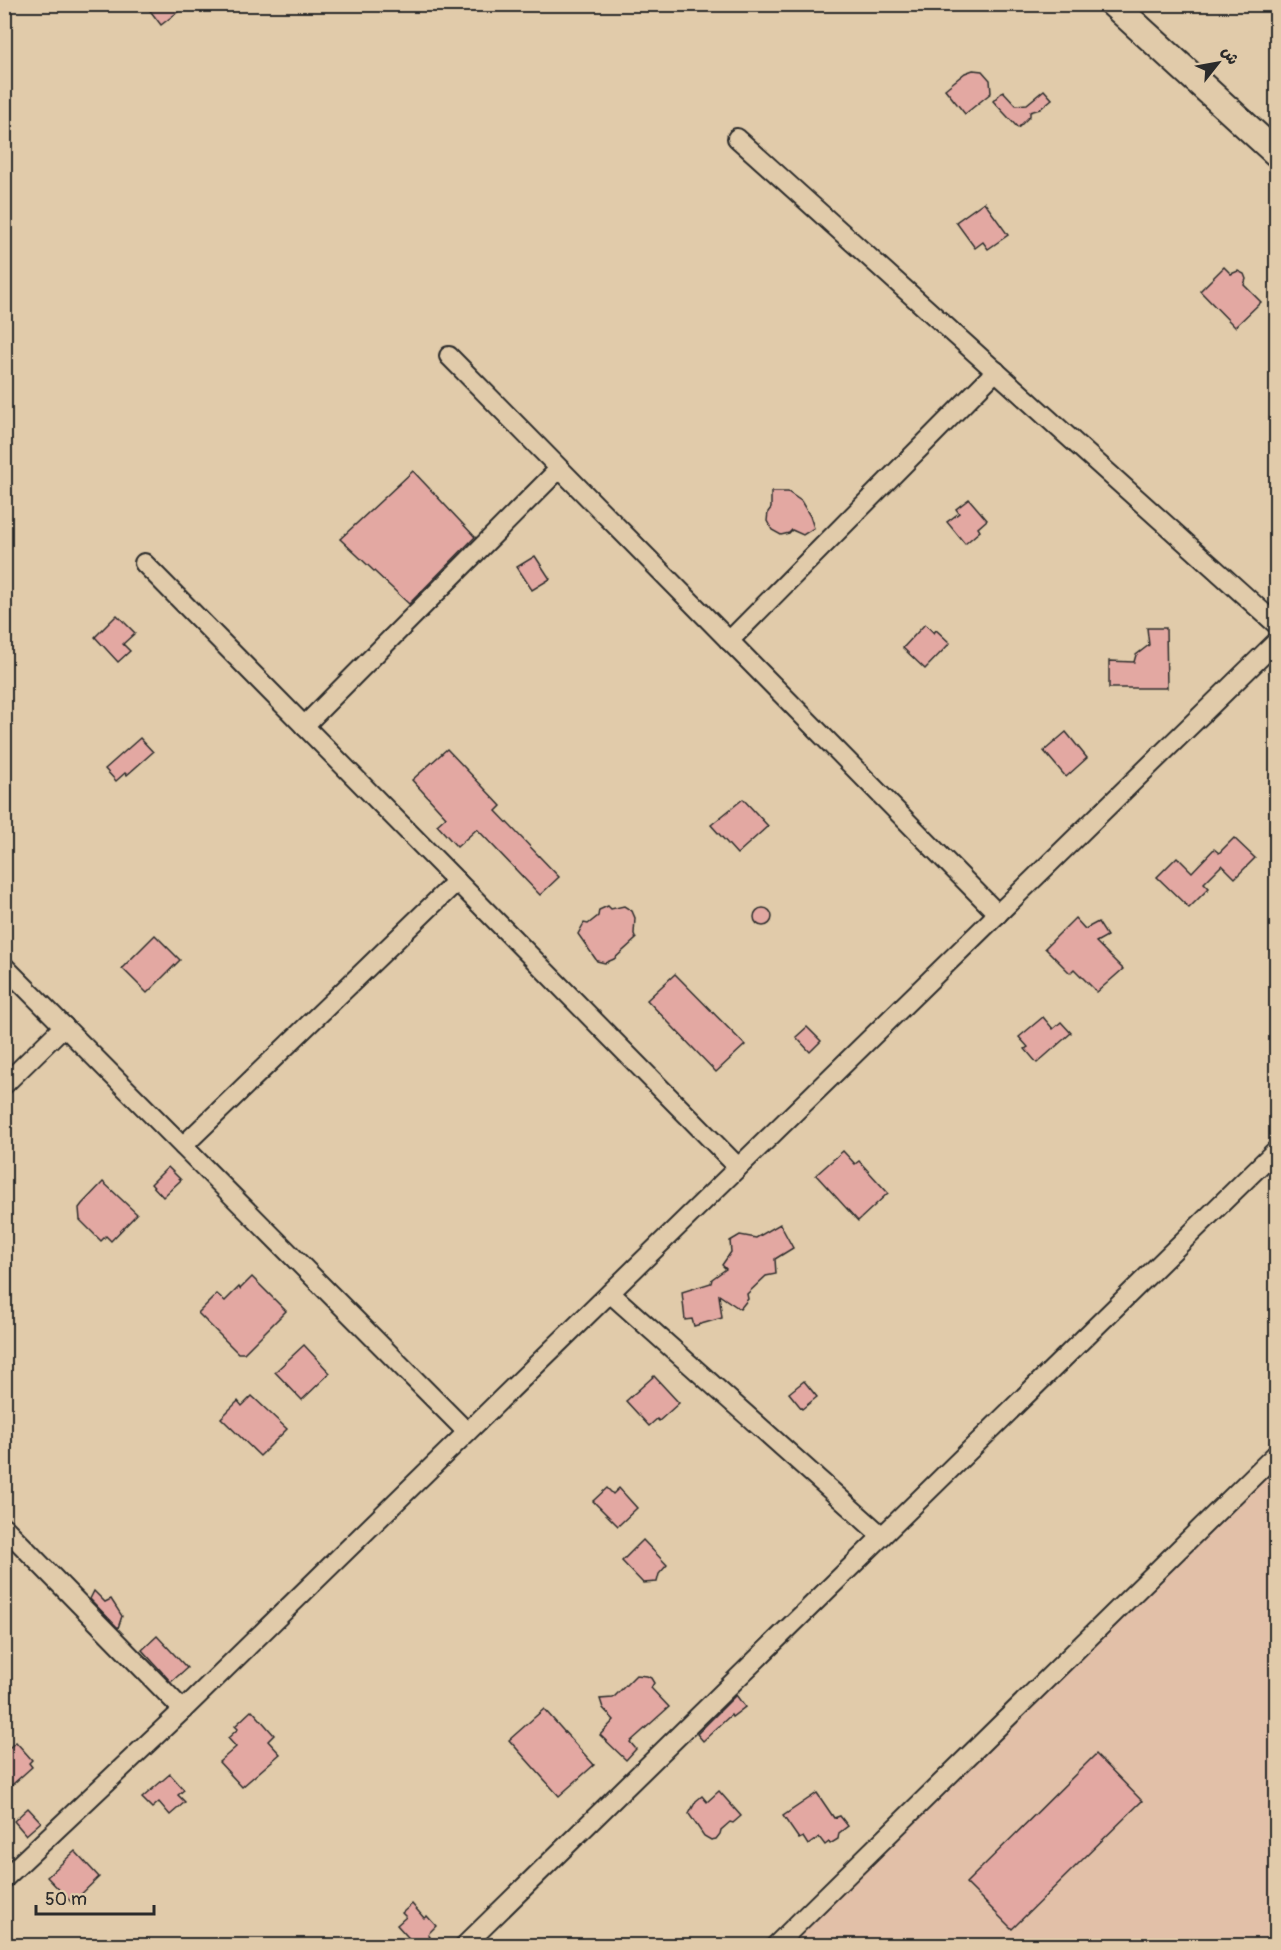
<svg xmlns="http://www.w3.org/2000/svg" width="1281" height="1950" viewBox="0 0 1281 1950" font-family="Pangolin,'Playpen Sans Arabic',sans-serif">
<rect width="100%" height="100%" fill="#e1cbaa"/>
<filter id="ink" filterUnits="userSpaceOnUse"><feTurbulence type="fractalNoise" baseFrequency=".0167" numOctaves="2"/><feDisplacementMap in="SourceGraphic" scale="12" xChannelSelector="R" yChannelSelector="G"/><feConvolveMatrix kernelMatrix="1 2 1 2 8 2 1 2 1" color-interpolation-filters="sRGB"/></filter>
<g filter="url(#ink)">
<!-- built -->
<polygon fill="#e2c0a8" points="1276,1467 1276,1945 781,1945"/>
<!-- building -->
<g fill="#e3a8a2" stroke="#2b2b2b" stroke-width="1.5">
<polygon points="145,4 188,4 161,25"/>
<polygon points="973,70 982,71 990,80 991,93 965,114 945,89 965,73"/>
<polygon points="1044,90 1052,99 1040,109 1030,112 1030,116 1018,128 993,101 1003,91 1016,105 1027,104"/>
<polygon points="984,202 1008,235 988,249 983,242 975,248 956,222"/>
<polygon points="1224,267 1231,274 1238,271 1244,274 1246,279 1244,285 1261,302 1235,327 1200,291"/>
<polygon points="413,471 475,537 409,604 340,539"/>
<polygon points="771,492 788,492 801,501 810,516 814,528 803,535 792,530 789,533 781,535 772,530 767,521 768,512 771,508"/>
<polygon points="969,499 987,520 978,528 980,531 965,544 947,522 959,513 956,509"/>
<polygon points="535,556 550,579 532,590 517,567"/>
<polygon points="117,615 135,633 123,644 130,651 118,662 95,637"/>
<polygon points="925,624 934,633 936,630 950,643 925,669 903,648"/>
<polygon points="1147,628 1166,628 1167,688 1109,688 1109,661 1134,662 1136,655 1149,645"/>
<polygon points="1066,732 1087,758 1066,777 1044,751"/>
<polygon points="140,738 153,752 127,775 125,773 116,781 105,769"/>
<polygon points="447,749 501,806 496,811 559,877 540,895 477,829 457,847 437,825 446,817 412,780"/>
<polygon points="743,799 768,826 737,854 711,825"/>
<polygon points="1234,838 1255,858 1235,878 1222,865 1204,883 1209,888 1189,908 1157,877 1177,857 1192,872 1214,849 1219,853"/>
<polygon points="608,906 611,909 624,906 632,911 635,918 634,934 636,939 614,959 605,963 597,961 578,934 584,923 588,924 598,916 599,910"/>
<circle cx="763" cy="917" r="9"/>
<polygon points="1075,918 1085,929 1098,922 1107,936 1096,942 1123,969 1097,992 1074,969 1070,973 1045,948"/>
<polygon points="155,935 180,960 147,993 122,968"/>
<polygon points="675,974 745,1045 716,1072 647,1000"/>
<polygon points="1043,1017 1053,1029 1061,1022 1071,1033 1037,1063 1025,1049 1028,1047 1019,1037"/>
<polygon points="807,1027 821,1041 810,1052 796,1037"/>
<polygon points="843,1151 855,1164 859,1161 888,1193 858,1221 816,1175"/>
<polygon points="168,1167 181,1180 163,1197 151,1184"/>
<polygon points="103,1182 137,1214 111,1241 106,1236 101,1241 80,1220 79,1208 82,1204"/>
<polygon points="780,1224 793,1248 775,1259 776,1274 766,1276 747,1294 748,1299 740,1309 719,1295 722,1318 694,1326 692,1319 685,1320 682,1292 711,1283 712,1279 726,1269 722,1265 731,1252 730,1241 740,1235 756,1238"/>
<polygon points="252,1277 286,1311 244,1353 238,1353 198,1313 217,1294 225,1301 239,1287 240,1289"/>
<polygon points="304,1345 330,1373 302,1400 275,1372"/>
<polygon points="654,1376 679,1403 659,1421 657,1419 649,1426 626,1401"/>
<polygon points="804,1381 817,1397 802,1409 789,1393"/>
<polygon points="252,1396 287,1429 260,1456 221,1418 238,1401 242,1406"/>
<polygon points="607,1488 613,1494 619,1488 637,1508 618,1526 593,1501"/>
<polygon points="643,1540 667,1565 659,1574 657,1582 643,1583 622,1561"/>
<polygon points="94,1591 105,1602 111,1599 122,1616 118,1628 90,1599"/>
<polygon points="157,1636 187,1668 171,1682 142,1650"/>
<polygon points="636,1675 647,1676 651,1678 654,1683 651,1688 669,1707 630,1742 636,1749 626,1760 600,1735 614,1720 603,1708 600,1699 613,1698"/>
<polygon points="736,1695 745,1707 732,1717 731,1715 703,1741 697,1734"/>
<polygon points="544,1709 594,1765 559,1796 509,1740"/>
<polygon points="252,1710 274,1735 268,1741 280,1754 242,1787 219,1762 236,1747 228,1738 238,1729 235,1726"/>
<polygon points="16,1742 32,1760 29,1763 32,1767 4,1792 4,1752"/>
<polygon points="1096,1754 1142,1801 1012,1929 966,1883"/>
<polygon points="170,1774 184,1790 178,1795 185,1802 170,1815 159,1802 152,1808 142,1798"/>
<polygon points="719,1791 741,1816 733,1823 730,1822 721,1830 720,1834 716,1839 711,1840 704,1836 689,1814 696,1801 702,1796 707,1802"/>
<polygon points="817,1793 834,1818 840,1816 848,1826 839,1833 838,1839 830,1844 829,1842 825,1845 819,1837 808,1845 803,1837 799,1839 783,1816"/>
<polygon points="28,1808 41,1822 26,1835 14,1821"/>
<polygon points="75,1851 99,1877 72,1903 47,1877"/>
<polygon points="412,1904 424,1918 427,1916 436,1926 428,1934 430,1937 421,1946 416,1946 397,1925 406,1917 402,1913"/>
</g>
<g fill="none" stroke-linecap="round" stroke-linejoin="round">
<defs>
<g id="minor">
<polyline points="737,138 1276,624"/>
<polyline points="449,356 998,914"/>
<polyline points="144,563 738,1167"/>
<polyline points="729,641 996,371"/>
<polyline points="304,726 559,469"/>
<polyline points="4,966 467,1432"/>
<polyline points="4,1085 64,1026"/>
<polyline points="183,1146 457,881"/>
<polyline points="610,1293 882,1536"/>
<polyline points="4,1527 183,1710"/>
<polyline points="4,1879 183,1710 1276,642"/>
<polyline points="464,1946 1276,1150"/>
<polyline points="775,1946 1276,1454"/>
</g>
<polyline id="secondary" points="1113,4 1276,153"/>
</defs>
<!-- minor casing -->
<use href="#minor" stroke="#2b2b2b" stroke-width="22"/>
<!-- secondary casing -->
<use href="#secondary" stroke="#2b2b2b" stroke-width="30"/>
<!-- minor -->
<use href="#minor" stroke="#e1cbaa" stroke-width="18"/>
<!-- secondary -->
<use href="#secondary" stroke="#e1cbaa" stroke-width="26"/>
</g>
</g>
<!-- margin -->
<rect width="1281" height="1950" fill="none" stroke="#e1cbaa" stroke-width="24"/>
<rect x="12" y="12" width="1257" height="1926" fill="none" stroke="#2b2b2b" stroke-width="2" filter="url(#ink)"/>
<!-- north arrow -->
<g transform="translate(1218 63) rotate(59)" stroke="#e1cbaa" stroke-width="4.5" paint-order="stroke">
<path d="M0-4.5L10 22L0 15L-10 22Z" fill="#2b2b2b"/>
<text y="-9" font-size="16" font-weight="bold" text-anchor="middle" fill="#2b2b2b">ش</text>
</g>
<!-- scale -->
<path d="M36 1905v9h118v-9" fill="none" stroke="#2b2b2b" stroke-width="3"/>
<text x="45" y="1905" font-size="18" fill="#2b2b2b" stroke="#e1cbaa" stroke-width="4.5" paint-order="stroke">50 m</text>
</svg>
